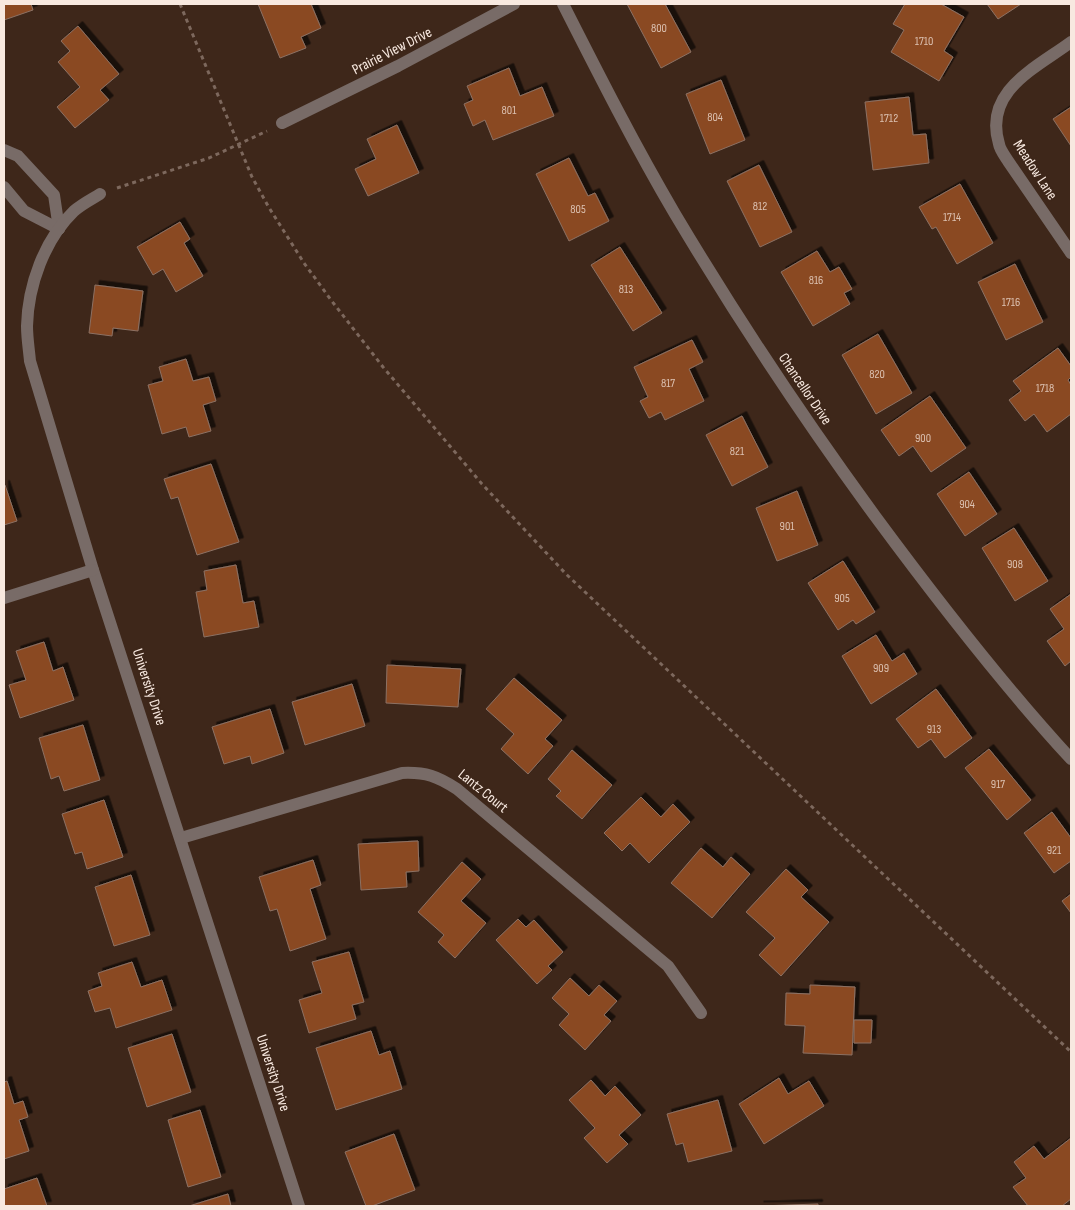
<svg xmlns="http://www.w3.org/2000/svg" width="1075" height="1210" viewBox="0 0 1075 1210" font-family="'Sofia Sans Condensed',sans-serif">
<defs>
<filter id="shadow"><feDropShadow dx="4.5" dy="-4.5" stdDeviation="0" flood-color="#0009"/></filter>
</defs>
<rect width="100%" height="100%" fill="#3e271a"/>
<!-- building -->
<g fill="#8a4924" stroke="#8c7163" filter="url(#shadow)">
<polygon points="4,4 31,4 33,10 4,20"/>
<polygon points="258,4 311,4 321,28 301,37 306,48 280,58"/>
<polygon points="627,4 665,4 691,52 661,68"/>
<polygon points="905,4 941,4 964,17 944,51 953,57 939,81 891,52 904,30 893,24"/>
<polygon points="987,4 1021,4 998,19"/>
<polygon points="78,26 119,74 100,90 109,100 75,128 57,107 80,87 58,62 70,51 61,41"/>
<polygon points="509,68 520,96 542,87 554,116 493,140 485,120 473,126 464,104 473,100 467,86"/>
<polygon points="721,80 745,140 710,154 686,94"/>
<polygon points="909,97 913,135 926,134 929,163 873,170 865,102"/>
<polygon points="1071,107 1071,146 1053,119"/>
<polygon points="397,125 419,173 368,196 355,169 376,159 367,139"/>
<polygon points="569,158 588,196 595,193 609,221 569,241 536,174"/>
<polygon points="759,165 792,232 760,247 727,181"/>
<polygon points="960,184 993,243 957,264 936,227 932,229 919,207"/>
<polygon points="180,222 190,239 184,243 203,276 176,292 163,269 153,275 137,247"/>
<polygon points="620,247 662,313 633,331 591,265"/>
<polygon points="817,251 830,272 839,267 852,289 844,293 850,304 813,326 781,272"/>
<polygon points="1015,264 1043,322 1006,340 978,282"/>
<polygon points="95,285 143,291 138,331 113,328 112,336 89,333"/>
<polygon points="878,334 912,393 876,414 842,355"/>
<polygon points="692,340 703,362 689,369 704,401 665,420 661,412 649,418 640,401 648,397 634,367"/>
<polygon points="1058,348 1071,366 1071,377 1068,380 1071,385 1071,414 1047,432 1034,414 1025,421 1009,400 1021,391 1013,381"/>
<polygon points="186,359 193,381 209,377 216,401 203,405 211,431 189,437 186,427 162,434 148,385 163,381 159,367"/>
<polygon points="930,396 966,448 931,472 913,446 899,456 881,430"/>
<polygon points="742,416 768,467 732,486 706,435"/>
<polygon points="211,464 239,542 197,555 178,497 171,499 164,479"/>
<polygon points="969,472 997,514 965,536 937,494"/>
<polygon points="4,485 5,485 17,521 4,525"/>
<polygon points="797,491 818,545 777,561 756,508"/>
<polygon points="1014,528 1048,581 1015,601 982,548"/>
<polygon points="843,561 875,612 856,624 853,620 838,630 808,583"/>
<polygon points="236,565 243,603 254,601 259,627 204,637 196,592 207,590 204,571"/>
<polygon points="1071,594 1071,661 1065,666 1047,641 1064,629 1050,609"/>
<polygon points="876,635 892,661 904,653 917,674 871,704 842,656"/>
<polygon points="44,642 53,671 63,667 74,700 20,718 9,685 26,680 16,651"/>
<polygon points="387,665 461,669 458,707 386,703"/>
<polygon points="514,678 562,720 545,739 553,746 528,774 501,749 514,734 486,709"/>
<polygon points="352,684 365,726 305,745 292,702"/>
<polygon points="936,689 972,738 945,758 931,739 918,748 896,719"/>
<polygon points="270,709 284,753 252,764 250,756 224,764 212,727"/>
<polygon points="83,725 100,780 64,791 59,776 51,779 39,738"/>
<polygon points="989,749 1031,800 1007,820 965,768"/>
<polygon points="572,750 612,785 582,819 556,796 561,791 548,779"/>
<polygon points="641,797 661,817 673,804 690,822 649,863 630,843 622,851 604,833"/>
<polygon points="104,800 123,857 87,869 82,852 75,854 62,814"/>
<polygon points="1052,812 1071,838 1071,861 1054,873 1024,833"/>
<polygon points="418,841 419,871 406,872 407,887 361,890 358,844"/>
<polygon points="701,848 723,867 731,857 750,874 712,918 671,883"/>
<polygon points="313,860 321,885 310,889 326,939 290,951 277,909 270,911 259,877"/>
<polygon points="462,862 481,879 461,901 486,923 455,958 438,942 444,935 418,912"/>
<polygon points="786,869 808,890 801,897 829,922 781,976 759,955 775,938 746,912"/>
<polygon points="131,875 150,935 114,946 95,887"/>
<polygon points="1071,894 1071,913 1062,901"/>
<polygon points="518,919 526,927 534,920 563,952 548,966 552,970 537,984 496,940"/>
<polygon points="349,952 364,1002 352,1005 356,1019 309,1033 299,1000 322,993 312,962"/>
<polygon points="132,962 141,987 162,980 172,1010 116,1028 110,1008 95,1012 88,991 102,986 98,973"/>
<polygon points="570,978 589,996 599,985 617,1001 604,1015 611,1021 585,1050 559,1025 569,1014 552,998"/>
<polygon points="810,985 855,987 852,1055 803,1053 805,1026 785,1025 786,993 810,994"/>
<polygon points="854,1020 872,1020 871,1043 854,1043"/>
<polygon points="371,1031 379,1055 390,1051 402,1089 336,1110 316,1048"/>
<polygon points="172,1034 191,1092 147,1107 128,1048"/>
<polygon points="779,1078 788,1094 809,1081 824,1106 764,1144 739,1104"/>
<polygon points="591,1080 605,1096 615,1086 641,1115 619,1135 628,1144 607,1163 584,1138 595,1128 569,1100"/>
<polygon points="7,1081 14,1104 23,1101 28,1117 19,1120 29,1151 4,1159 4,1082"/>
<polygon points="718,1100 732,1151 688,1162 683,1143 676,1145 667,1114"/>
<polygon points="200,1110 221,1177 188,1187 168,1120"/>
<polygon points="394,1134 415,1190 372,1206 366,1206 345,1152"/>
<polygon points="1071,1138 1071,1199 1062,1206 1028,1206 1013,1187 1026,1178 1014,1162 1034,1146 1044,1159"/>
<polygon points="37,1178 47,1206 4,1206 4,1189"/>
<polygon points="228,1194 231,1206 189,1206"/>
<polygon points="818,1204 818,1206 759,1206"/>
</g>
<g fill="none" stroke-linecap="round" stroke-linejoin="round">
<!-- path -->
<g stroke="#7d685d" stroke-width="3" stroke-dasharray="4 4" stroke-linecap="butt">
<polyline points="180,4 252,177 268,206 304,263 331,300 383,367 482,484 566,574 1071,1052"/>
<polyline points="117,188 209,158 267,131"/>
</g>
<!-- minor -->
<g stroke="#786b67" stroke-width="12">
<path d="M563,4C599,75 635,146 675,214C737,318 804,419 875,516C937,600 1001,683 1071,759"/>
<path d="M1071,42C1036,68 983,91 999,144C1000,150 1005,156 1008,161L1071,253"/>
<polyline points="282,123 398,66 514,4"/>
<polyline points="4,150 18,156 54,195 59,229"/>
<polyline points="4,187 24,211 59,229"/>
<path d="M100,194C92,199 82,204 74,211C44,240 28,286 27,326C27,338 29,350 30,361L93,570L299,1206"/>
<polyline points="4,598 93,570"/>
<path d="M181,838L402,773C426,772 437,776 457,789L668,966L701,1013"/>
</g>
</g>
<g text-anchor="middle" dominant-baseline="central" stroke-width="4" stroke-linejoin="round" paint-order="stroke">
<!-- number labels -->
<g font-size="12" fill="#dcc1b1">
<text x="659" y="28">800</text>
<text x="924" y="41">1710</text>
<text x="509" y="110">801</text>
<text x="715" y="117">804</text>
<text x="889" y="118">1712</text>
<text x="760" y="206">812</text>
<text x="578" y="209">805</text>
<text x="952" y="217">1714</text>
<text x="816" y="280">816</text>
<text x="626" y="289">813</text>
<text x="1011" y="302">1716</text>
<text x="877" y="374">820</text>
<text x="668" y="383">817</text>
<text x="1045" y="388">1718</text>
<text x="923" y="438">900</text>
<text x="737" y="451">821</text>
<text x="967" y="504">904</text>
<text x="787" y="526">901</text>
<text x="1015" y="564">908</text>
<text x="842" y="598">905</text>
<text x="881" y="668">909</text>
<text x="934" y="729">913</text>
<text x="998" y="784">917</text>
<text x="1054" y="850">921</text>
</g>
<!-- street labels -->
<g font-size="15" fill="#f8e9e0" stroke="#3e271a">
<text transform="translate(392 51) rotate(-27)">Prairie View Drive</text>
<text transform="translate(1035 170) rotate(57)">Meadow Lane</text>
<text transform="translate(805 389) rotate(56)">Chancellor Drive</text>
<text transform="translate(149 687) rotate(72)">University Drive</text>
<text transform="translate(483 791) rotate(39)">Lantz Court</text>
<text transform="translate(273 1073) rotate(72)">University Drive</text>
</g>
</g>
<!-- border -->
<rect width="1075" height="1210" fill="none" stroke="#f8e9e0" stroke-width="10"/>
</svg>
